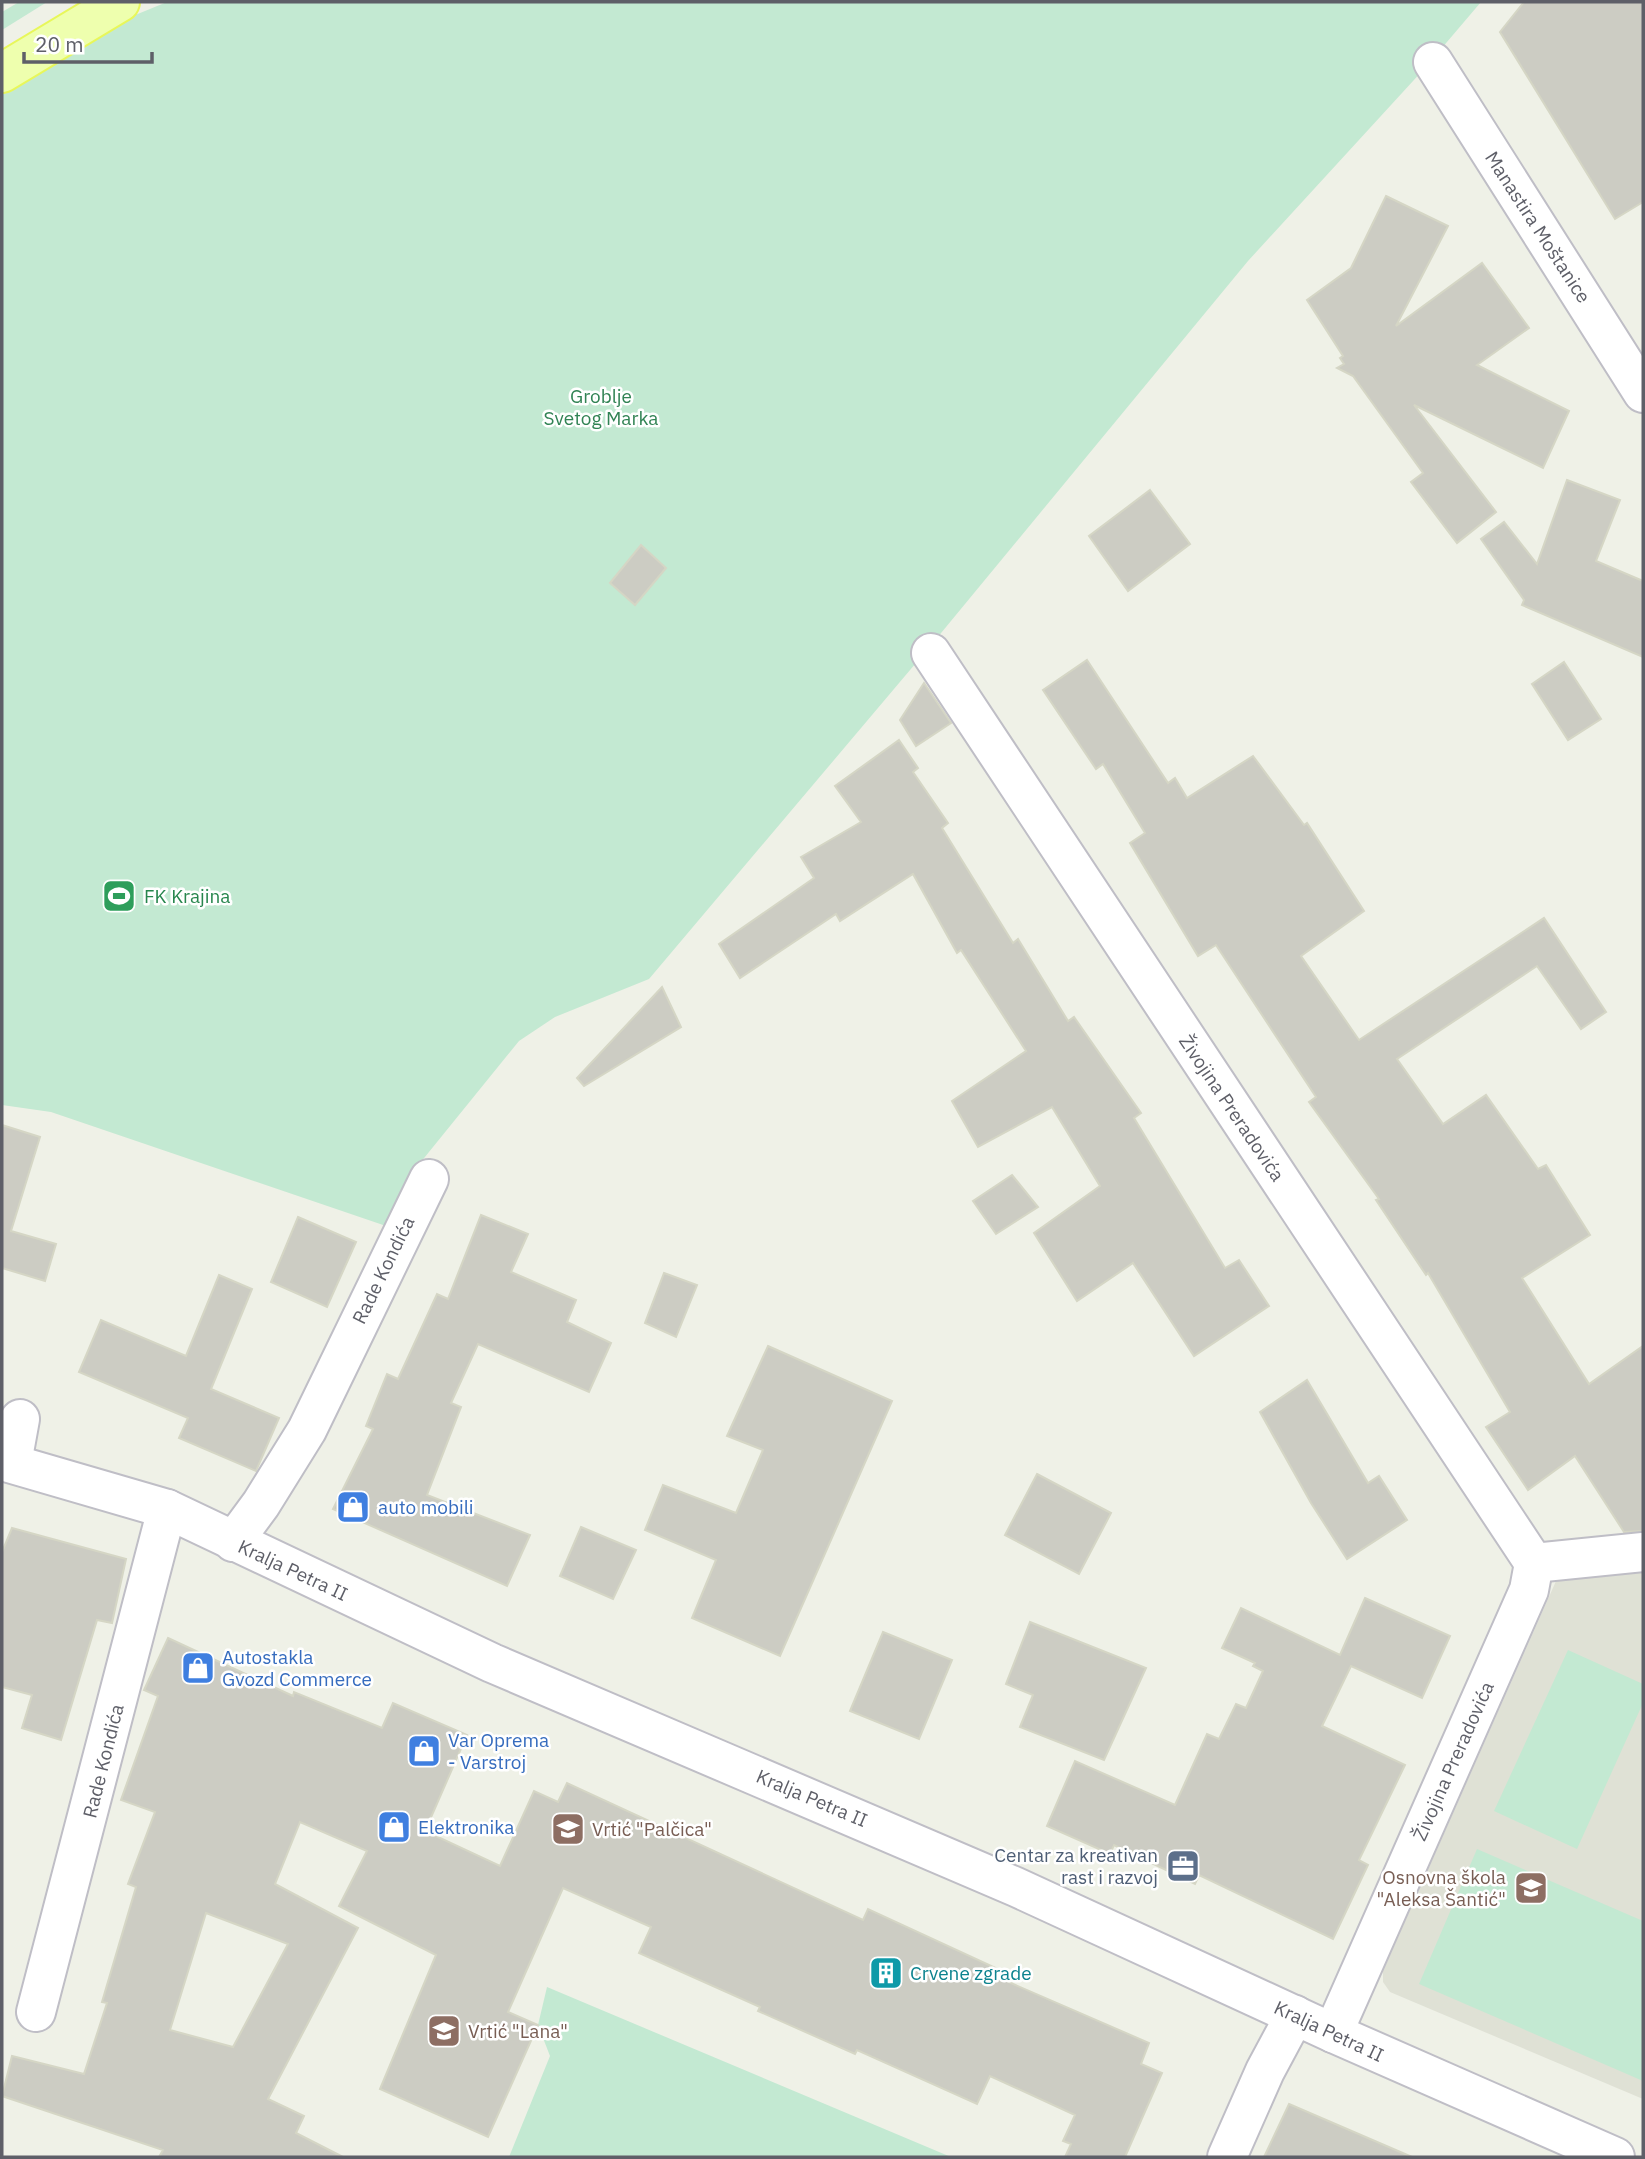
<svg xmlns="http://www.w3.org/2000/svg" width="1645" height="2159" viewBox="0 0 1645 2159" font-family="'IBM Plex Sans',sans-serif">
<rect width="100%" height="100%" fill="#eff1e7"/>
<!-- education -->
<polygon fill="#dfe1d5" points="1643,1563 1643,2099 1390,1992 1383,1982 1383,1971 1556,1581 1560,1575"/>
<!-- green -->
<g fill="#c3e9d2">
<polygon points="19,2 47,2 2,30 2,12"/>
<polygon points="167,2 1481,2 1424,69 1248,261 932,644 649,979 555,1017 519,1041 416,1168 389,1227 51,1112 2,1105 2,94 123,20"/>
<polygon points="1568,1650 1643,1684 1643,1703 1577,1849 1494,1811"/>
<polygon points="1477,1849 1643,1921 1643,2081 1419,1984"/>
<polygon points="547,1987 951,2157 509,2157 550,2056 538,2025"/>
</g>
<!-- building -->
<g fill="#ccccc3" stroke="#d5d6c5" stroke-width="2" fill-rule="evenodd">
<polygon points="1524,2 1643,2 1643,202 1615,219 1500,32"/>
<polygon points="1386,196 1448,226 1396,326 1482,263 1529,328 1477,365 1569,411 1543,468 1414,405 1496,512 1457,543 1411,482 1423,473 1353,376 1337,368 1344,364 1340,358 1343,356 1307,300 1351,268"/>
<polygon points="1567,480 1620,500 1596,561 1643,581 1643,657 1522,605 1524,600 1481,539 1504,522 1537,564"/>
<polygon points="1150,490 1190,544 1128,591 1089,536"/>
<polygon points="641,545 666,568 635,605 610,583"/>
<polygon points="1087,660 1168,783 1175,778 1187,798 1253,756 1304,825 1307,823 1364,911 1301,956 1359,1040 1544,918 1606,1012 1581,1029 1537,966 1397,1059 1443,1124 1486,1095 1538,1169 1546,1165 1590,1235 1522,1278 1589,1384 1643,1346 1643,1531 1624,1532 1575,1456 1528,1490 1486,1427 1510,1412 1428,1273 1426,1275 1376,1200 1379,1199 1309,1102 1316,1097 1216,945 1198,956 1130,843 1145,833 1103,764 1096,769 1043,690"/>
<polygon points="1564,662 1601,719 1568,740 1532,684"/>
<polygon points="924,683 951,723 916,746 900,720"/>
<polygon points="899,740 918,768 913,772 948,823 942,828 1013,943 1018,939 1068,1021 1074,1017 1141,1113 1134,1118 1225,1268 1239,1260 1269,1306 1194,1356 1133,1263 1077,1301 1034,1233 1100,1186 1052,1107 978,1147 952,1101 1026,1051 961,950 957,953 913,874 840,921 836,914 740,978 719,944 814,878 801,857 861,822 835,786"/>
<polygon points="662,987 681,1027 584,1086 577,1078"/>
<polygon points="2,1125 40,1137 11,1231 56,1244 45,1281 2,1268"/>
<polygon points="1012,1175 1038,1207 996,1234 973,1201"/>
<polygon points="481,1215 528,1234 511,1272 576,1300 567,1322 611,1343 589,1392 478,1344 451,1403 461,1407 427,1495 530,1535 507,1586 333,1509 373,1429 366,1426 387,1374 398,1379 437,1294 448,1299"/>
<polygon points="298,1217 356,1242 327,1307 271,1282"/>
<polygon points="664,1273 697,1285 676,1337 645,1323"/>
<polygon points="219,1275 252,1289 211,1389 279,1418 256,1471 179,1438 188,1418 79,1372 101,1320 186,1356"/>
<polygon points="768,1346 892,1401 780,1656 692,1618 716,1560 645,1530 663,1485 736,1513 763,1450 727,1436"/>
<polygon points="1307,1380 1368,1483 1379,1476 1407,1520 1347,1559 1311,1503 1260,1412"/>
<polygon points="1037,1474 1111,1513 1079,1574 1005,1535"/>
<polygon points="581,1527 636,1550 613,1599 560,1576"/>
<polygon points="12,1528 126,1559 112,1623 97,1620 61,1740 22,1728 32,1695 2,1687 2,1552"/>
<polygon points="1365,1598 1450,1636 1422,1698 1351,1666 1322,1726 1405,1765 1359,1860 1368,1865 1333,1939 1199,1875 1195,1884 1114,1845 1110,1854 1047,1826 1075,1761 1175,1805 1207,1734 1219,1739 1236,1704 1246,1708 1263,1671 1253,1666 1255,1663 1222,1648 1241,1608 1340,1655"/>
<polygon points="1030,1622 1146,1668 1104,1760 1020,1727 1033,1695 1006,1684"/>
<polygon points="883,1632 952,1660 919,1739 850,1711"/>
<path d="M168,1638L293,1696L294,1692L382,1728L393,1703L467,1735L425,1831L500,1866L534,1791L558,1802L567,1783L863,1920L868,1909L998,1969L997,1977L1149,2043L1141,2064L1162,2073L1125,2157H1065L1071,2144L1063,2141L1075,2115L990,2076L977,2104L857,2050L855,2054L758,2011L760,2007L639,1953L651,1927L563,1888L508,2012L538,2025L488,2137L380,2089L436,1955L339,1906L367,1851L300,1822L275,1884L358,1928L268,2099L304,2116L296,2133L343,2157H159L163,2150L2,2096L12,2056L84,2074L107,2003L102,2002L136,1887L128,1884L155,1812L121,1800L158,1696L144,1690ZM206,1913L288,1944L233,2047L170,2030Z"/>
<polygon points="1289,2104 1412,2157 1264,2157"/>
</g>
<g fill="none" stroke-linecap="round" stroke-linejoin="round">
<defs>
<g id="minor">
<polyline points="1433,62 1643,393"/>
<polyline points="931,653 1534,1563 1529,1590 1333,2033"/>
<polyline points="2,1461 167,1509 492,1663 1016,1887 1333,2033 1615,2157"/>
<polyline points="12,1463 20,1419"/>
<polyline points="233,1542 261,1504 307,1430 429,1179"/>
<polyline points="1534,1563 1643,1552"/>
<polyline points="36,2012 167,1509"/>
<polyline points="1227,2157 1265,2071 1295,2015"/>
</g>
<polyline id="major" points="2,73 120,2"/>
</defs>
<!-- minor casing -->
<use href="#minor" stroke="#bfbec6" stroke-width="42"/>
<!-- major casing -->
<use href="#major" stroke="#e8f75a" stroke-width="42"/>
<!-- minor -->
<use href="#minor" stroke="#fff" stroke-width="38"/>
<!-- major -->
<use href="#major" stroke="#eeffae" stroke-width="38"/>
</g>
<!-- icons -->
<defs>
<symbol id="stadium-square" viewBox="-11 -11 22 22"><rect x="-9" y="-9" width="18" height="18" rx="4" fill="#2e9e5b" stroke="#fff"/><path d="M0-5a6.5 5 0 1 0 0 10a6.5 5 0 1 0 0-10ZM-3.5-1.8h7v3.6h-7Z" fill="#fff"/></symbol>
<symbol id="shop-square" viewBox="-11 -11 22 22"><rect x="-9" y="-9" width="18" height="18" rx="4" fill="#3f7fe0" stroke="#fff"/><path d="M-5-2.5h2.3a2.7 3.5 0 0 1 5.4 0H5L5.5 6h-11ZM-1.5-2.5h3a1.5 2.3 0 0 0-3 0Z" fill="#fff"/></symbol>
<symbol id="school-square" viewBox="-11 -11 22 22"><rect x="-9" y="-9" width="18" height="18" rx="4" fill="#8d6e63" stroke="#fff"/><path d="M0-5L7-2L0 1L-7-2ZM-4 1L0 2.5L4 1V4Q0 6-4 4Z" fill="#fff"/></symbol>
<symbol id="office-square" viewBox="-11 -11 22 22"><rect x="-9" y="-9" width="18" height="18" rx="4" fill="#5c6f8a" stroke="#fff"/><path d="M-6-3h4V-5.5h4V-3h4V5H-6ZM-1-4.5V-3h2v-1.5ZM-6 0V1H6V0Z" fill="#fff"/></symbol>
<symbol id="building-square" viewBox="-11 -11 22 22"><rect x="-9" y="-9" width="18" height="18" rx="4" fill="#0f9aa8" stroke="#fff"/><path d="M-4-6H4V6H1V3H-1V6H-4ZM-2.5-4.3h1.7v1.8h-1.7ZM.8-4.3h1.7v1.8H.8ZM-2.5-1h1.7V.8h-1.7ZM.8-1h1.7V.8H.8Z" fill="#fff"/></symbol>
</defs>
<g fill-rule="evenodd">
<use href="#stadium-square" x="100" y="877" width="38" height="38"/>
<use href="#shop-square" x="334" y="1488" width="38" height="38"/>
<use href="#shop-square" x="179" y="1649" width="38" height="38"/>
<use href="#shop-square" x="405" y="1732" width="38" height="38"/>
<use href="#shop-square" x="375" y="1808" width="38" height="38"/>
<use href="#school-square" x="549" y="1810" width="38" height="38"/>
<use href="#office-square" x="1164" y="1847" width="38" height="38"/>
<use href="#school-square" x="1512" y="1869" width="38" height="38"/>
<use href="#building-square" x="867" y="1954" width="38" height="38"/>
<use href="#school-square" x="425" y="2012" width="38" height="38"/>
</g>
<g text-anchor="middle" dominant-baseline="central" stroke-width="5" stroke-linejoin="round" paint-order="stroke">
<!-- street labels -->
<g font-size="19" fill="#5e5f68" stroke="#fff">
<text transform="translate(1538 227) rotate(57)">Manastira Moštanice</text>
<text transform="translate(1232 1108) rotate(56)">Živojina Preradovića</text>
<text transform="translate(383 1270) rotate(-64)">Rade Kondića</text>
<text transform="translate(293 1570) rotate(25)">Kralja Petra II</text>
<text transform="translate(103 1761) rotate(-76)">Rade Kondića</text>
<text transform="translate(1453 1761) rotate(-66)">Živojina Preradovića</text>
<text transform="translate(812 1798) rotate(23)">Kralja Petra II</text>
<text transform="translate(1329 2031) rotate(25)">Kralja Petra II</text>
</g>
<!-- park labels -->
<g font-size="19" fill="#318354" stroke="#fff">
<text x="601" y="396">Groblje<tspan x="601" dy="22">Svetog Marka</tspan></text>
</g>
<!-- leisure labels -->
<g font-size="19" fill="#27864d" stroke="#fff" text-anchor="start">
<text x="144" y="896">FK Krajina</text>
</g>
<!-- shop labels -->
<g font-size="19" fill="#366cbe" stroke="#fff" text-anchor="start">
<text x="378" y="1507">auto mobili</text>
<text x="222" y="1657">Autostakla<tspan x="222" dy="22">Gvozd Commerce</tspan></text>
<text x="448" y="1740">Var Oprema<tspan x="448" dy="22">- Varstroj</tspan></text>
<text x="418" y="1827">Elektronika</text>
</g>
<!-- education labels -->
<g font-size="19" fill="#785e54" stroke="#fff" text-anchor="start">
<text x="592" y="1829">Vrtić "Palčica"</text>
<text x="1506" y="1877" text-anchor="end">Osnovna škola<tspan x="1506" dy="22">"Aleksa Šantić"</tspan></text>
<text x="468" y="2031">Vrtić "Lana"</text>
</g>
<!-- service labels -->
<g font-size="19" fill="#4e5e75" stroke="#fff" text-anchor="end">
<text x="1158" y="1855">Centar za kreativan<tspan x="1158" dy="22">rast i razvoj</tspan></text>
</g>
<!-- culture labels -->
<g font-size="19" fill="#0d838f" stroke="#fff" text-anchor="start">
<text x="910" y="1973">Crvene zgrade</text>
</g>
</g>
<!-- border -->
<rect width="1645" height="2159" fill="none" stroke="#5e5f68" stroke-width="7"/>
<!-- scale -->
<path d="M24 52v10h128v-10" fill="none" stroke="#5e5f68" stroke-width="3.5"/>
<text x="35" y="52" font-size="21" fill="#5e5f68" stroke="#ffffff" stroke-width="5" paint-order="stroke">20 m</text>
</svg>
